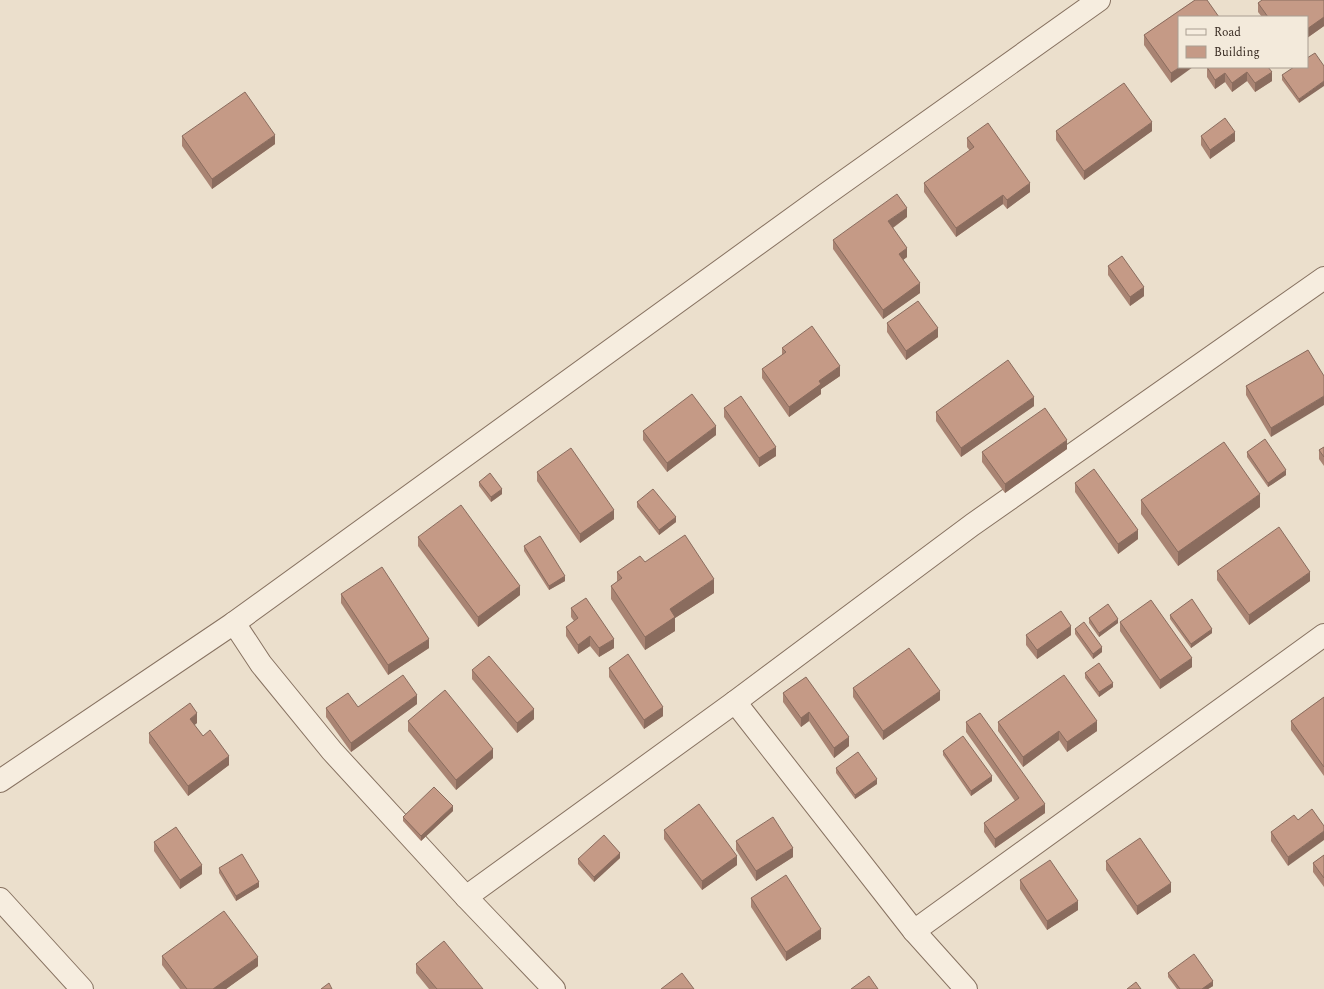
<svg xmlns="http://www.w3.org/2000/svg" width="1324" height="989" viewBox="0 0 1324 989" font-family="Spectral,serif">
<rect width="100%" height="100%" fill="#ebdfcc"/>
<g fill="none" stroke-linecap="round" stroke-linejoin="round">
<defs>
<g id="minor">
<polyline points="234,623 261,664 332,751 466,897 554,989"/>
<polyline points="735,702 914,931 966,989"/>
<polyline points="0,781 234,623 825,195 1099,0"/>
<polyline points="466,897 735,702 972,525 1324,278"/>
<polyline points="0,899 82,989"/>
<polyline points="914,931 1324,635"/>
</g>
</defs>
<!-- minor casing -->
<use href="#minor" stroke="#877261" stroke-width="24"/>
<!-- minor -->
<use href="#minor" stroke="#f6eddf" stroke-width="22"/>
</g>
<!-- wall -->
<g fill="#a98473">
<polygon points="1195,0 1171,83 1144,45 1144,35"/>
<polygon points="1262,0 1324,0 1324,26 1307,38 1307,17 1262,17 1258,12 1258,3"/>
<polygon points="1207,67 1268,67 1272,81 1255,92 1247,81 1232,92 1225,82 1215,89 1207,77"/>
<polygon points="1307,67 1299,103 1282,80 1282,75"/>
<polygon points="1056,131 1152,131 1084,180 1056,140"/>
<polygon points="182,136 275,144 212,189 182,146"/>
<polygon points="1201,136 1235,141 1210,159 1201,145"/>
<polygon points="967,138 1030,192 1007,209 1003,204 956,237 924,192 924,183 970,151 967,147"/>
<polygon points="907,217 893,228 907,257 903,260 920,293 883,319 833,249 833,240"/>
<polygon points="1108,266 1144,296 1130,306 1108,275"/>
<polygon points="887,323 938,337 906,360 887,332"/>
<polygon points="782,348 840,376 821,389 821,394 789,417 762,378 762,369 782,355"/>
<polygon points="1308,350 1271,437 1246,395 1246,386"/>
<polygon points="1034,406 961,457 936,421 936,412"/>
<polygon points="724,408 776,456 759,467 724,417"/>
<polygon points="643,431 716,435 667,472 643,440"/>
<polygon points="1324,447 1324,466 1319,459 1319,450"/>
<polygon points="1067,449 1005,493 982,462 982,452"/>
<polygon points="1247,452 1286,475 1268,487 1247,457"/>
<polygon points="537,472 614,519 580,543 537,481"/>
<polygon points="479,482 502,494 491,502 479,486"/>
<polygon points="1075,483 1138,539 1118,554 1075,492"/>
<polygon points="1141,500 1260,507 1178,566 1141,514"/>
<polygon points="637,502 676,522 659,535 637,507"/>
<polygon points="418,537 520,595 478,627 418,546"/>
<polygon points="524,546 565,581 549,590 524,551"/>
<polygon points="645,562 714,593 675,618 675,631 645,650 611,599 611,586 617,582 617,572"/>
<polygon points="1217,571 1310,581 1249,625 1217,580"/>
<polygon points="341,594 429,648 388,675 341,603"/>
<polygon points="571,608 614,648 599,657 590,646 578,654 566,636 566,627 574,621 571,617"/>
<polygon points="1170,615 1212,633 1191,648 1170,619"/>
<polygon points="1089,618 1118,623 1099,637 1089,623"/>
<polygon points="1120,622 1192,667 1160,689 1120,631"/>
<polygon points="1075,629 1102,652 1093,659 1075,634"/>
<polygon points="1026,635 1071,635 1037,659 1026,645"/>
<polygon points="609,668 663,716 644,729 609,677"/>
<polygon points="472,670 534,719 517,733 472,679"/>
<polygon points="1085,673 1113,687 1099,697 1085,678"/>
<polygon points="806,677 849,746 834,758 809,721 801,727 783,702 783,693"/>
<polygon points="853,688 940,700 883,740 853,697"/>
<polygon points="1324,697 1324,776 1291,730 1291,721"/>
<polygon points="417,704 351,752 326,717 326,708"/>
<polygon points="408,721 493,758 456,790 408,731"/>
<polygon points="966,722 1045,813 995,848 984,832 984,823 1015,801 966,732"/>
<polygon points="998,722 1097,731 1067,752 1059,740 1023,767 998,731"/>
<polygon points="197,723 194,725 203,736 229,765 188,796 149,743 149,733"/>
<polygon points="943,751 992,781 971,796 943,755"/>
<polygon points="836,768 877,784 855,799 836,773"/>
<polygon points="453,811 421,841 403,821 403,817"/>
<polygon points="1298,820 1288,866 1271,841 1271,832"/>
<polygon points="664,830 737,865 702,890 664,839"/>
<polygon points="736,841 793,857 756,881 736,850"/>
<polygon points="154,842 202,874 180,889 154,851"/>
<polygon points="1324,855 1324,887 1313,872 1313,863"/>
<polygon points="620,858 594,882 578,864 578,859"/>
<polygon points="1106,861 1171,892 1137,915 1106,870"/>
<polygon points="219,868 259,887 236,901 219,873"/>
<polygon points="1020,880 1078,910 1047,930 1020,889"/>
<polygon points="751,898 821,939 786,961 751,907"/>
<polygon points="162,956 258,966 226,989 180,989 162,965"/>
<polygon points="416,964 483,989 429,989 416,973"/>
<polygon points="1168,973 1213,986 1208,989 1177,989 1168,977"/>
</g>
<!-- shaded-wall -->
<g fill="#8a6c5e">
<polygon points="1324,17 1324,26 1307,38 1307,29"/>
<polygon points="1180,67 1193,67 1171,83 1171,73"/>
<polygon points="1247,72 1247,81 1232,92 1232,83"/>
<polygon points="1272,72 1272,81 1255,92 1255,83"/>
<polygon points="1225,73 1225,82 1215,89 1215,80"/>
<polygon points="1324,81 1324,86 1299,103 1299,99"/>
<polygon points="1152,122 1152,131 1084,180 1084,171"/>
<polygon points="1235,132 1235,141 1210,159 1210,150"/>
<polygon points="275,135 275,144 212,189 212,179"/>
<polygon points="1030,183 1030,192 1007,209 1007,200"/>
<polygon points="1003,195 1003,204 956,237 956,228"/>
<polygon points="907,208 907,217 888,231 888,221"/>
<polygon points="907,248 907,257 899,263 899,254"/>
<polygon points="920,283 920,293 883,319 883,310"/>
<polygon points="1144,287 1144,296 1130,306 1130,297"/>
<polygon points="938,328 938,337 906,360 906,351"/>
<polygon points="840,366 840,376 821,389 821,394 789,417 789,407 819,381"/>
<polygon points="1324,396 1324,405 1271,437 1271,428"/>
<polygon points="1034,397 1034,406 961,457 961,448"/>
<polygon points="716,426 716,435 667,472 667,463"/>
<polygon points="1067,440 1067,449 1005,493 1005,484"/>
<polygon points="776,447 776,456 759,467 759,458"/>
<polygon points="1286,470 1286,475 1268,487 1268,483"/>
<polygon points="502,489 502,494 491,502 491,497"/>
<polygon points="1260,494 1260,507 1178,566 1178,552"/>
<polygon points="614,510 614,519 580,543 580,534"/>
<polygon points="676,517 676,522 659,535 659,530"/>
<polygon points="1138,530 1138,539 1118,554 1118,544"/>
<polygon points="1310,572 1310,581 1249,625 1249,615"/>
<polygon points="565,576 565,581 549,590 549,586"/>
<polygon points="714,579 714,593 675,618 675,631 645,650 645,637 670,609"/>
<polygon points="520,586 520,595 478,627 478,617"/>
<polygon points="1118,619 1118,623 1099,637 1099,633"/>
<polygon points="1071,626 1071,635 1037,659 1037,650"/>
<polygon points="1212,629 1212,633 1191,648 1191,644"/>
<polygon points="590,636 590,646 578,654 578,645"/>
<polygon points="429,639 429,648 388,675 388,665"/>
<polygon points="614,639 614,648 599,657 599,648"/>
<polygon points="1102,647 1102,652 1093,659 1093,654"/>
<polygon points="1192,658 1192,667 1160,689 1160,680"/>
<polygon points="1113,683 1113,687 1099,697 1099,692"/>
<polygon points="940,691 940,700 883,740 883,731"/>
<polygon points="417,695 417,704 351,752 351,743"/>
<polygon points="663,707 663,716 644,729 644,720"/>
<polygon points="534,709 534,719 517,733 517,723"/>
<polygon points="809,712 809,721 801,727 801,718"/>
<polygon points="197,713 197,723 190,729 190,719"/>
<polygon points="1097,721 1097,731 1067,752 1067,742"/>
<polygon points="1059,731 1059,740 1023,767 1023,757"/>
<polygon points="849,737 849,746 834,758 834,748"/>
<polygon points="493,749 493,758 456,790 456,780"/>
<polygon points="229,756 229,765 188,796 188,786"/>
<polygon points="992,776 992,781 971,796 971,791"/>
<polygon points="877,779 877,784 855,799 855,795"/>
<polygon points="1045,804 1045,813 995,848 995,839"/>
<polygon points="453,806 453,811 421,841 421,836"/>
<polygon points="1324,831 1324,840 1288,866 1288,857"/>
<polygon points="793,848 793,857 756,881 756,871"/>
<polygon points="620,853 620,858 594,882 594,877"/>
<polygon points="737,856 737,865 702,890 702,881"/>
<polygon points="202,865 202,874 180,889 180,880"/>
<polygon points="259,882 259,887 236,901 236,896"/>
<polygon points="1171,883 1171,892 1137,915 1137,906"/>
<polygon points="1078,901 1078,910 1047,930 1047,921"/>
<polygon points="821,929 821,939 786,961 786,952"/>
<polygon points="258,957 258,966 226,989 213,989"/>
<polygon points="1213,981 1213,986 1208,989 1202,989"/>
</g>
<!-- building -->
<g fill="#c59a86" stroke="#8a6c5e">
<polygon points="1195,0 1207,0 1219,17 1179,17 1179,67 1180,67 1171,73 1144,35"/>
<polygon points="1262,0 1324,0 1324,17 1307,29 1307,17 1268,17 1258,3"/>
<polygon points="1315,53 1324,66 1324,81 1299,99 1282,75 1294,67 1307,67 1307,58"/>
<polygon points="1207,67 1268,67 1272,72 1255,83 1247,72 1232,83 1225,73 1215,80"/>
<polygon points="1124,83 1152,122 1084,171 1056,131"/>
<polygon points="245,92 275,135 212,179 182,136"/>
<polygon points="1225,118 1235,132 1210,150 1201,136"/>
<polygon points="988,123 1030,183 1007,200 1003,195 956,228 924,183 974,147 967,138"/>
<polygon points="897,194 907,208 888,221 907,248 899,254 920,283 883,310 833,240"/>
<polygon points="1122,256 1144,287 1130,297 1108,266"/>
<polygon points="918,301 938,328 906,351 887,323"/>
<polygon points="812,326 840,366 819,381 821,384 789,407 762,369 786,352 782,348"/>
<polygon points="1308,350 1324,376 1324,396 1271,428 1246,386"/>
<polygon points="1008,360 1034,397 961,448 936,412"/>
<polygon points="692,394 716,426 667,463 643,431"/>
<polygon points="741,396 776,447 759,458 724,408"/>
<polygon points="1045,408 1067,440 1005,484 982,452"/>
<polygon points="1265,439 1286,470 1268,483 1247,452"/>
<polygon points="1224,442 1260,494 1178,552 1141,500"/>
<polygon points="1324,447 1324,457 1319,450"/>
<polygon points="571,448 614,510 580,534 537,472"/>
<polygon points="1094,469 1138,530 1118,544 1075,483"/>
<polygon points="490,473 502,489 491,497 479,482"/>
<polygon points="653,489 676,517 659,530 637,502"/>
<polygon points="461,505 520,586 478,617 418,537"/>
<polygon points="1279,527 1310,572 1249,615 1217,571"/>
<polygon points="685,535 714,579 670,609 675,617 645,637 611,586 622,578 617,572 640,556 645,562"/>
<polygon points="540,536 565,576 549,586 524,546"/>
<polygon points="382,567 429,639 388,665 341,594"/>
<polygon points="586,598 614,639 599,648 590,636 578,645 566,627 578,618 571,608"/>
<polygon points="1192,599 1212,629 1191,644 1170,615"/>
<polygon points="1151,600 1192,658 1160,680 1120,622"/>
<polygon points="1108,604 1118,619 1099,633 1089,618"/>
<polygon points="1061,611 1071,626 1037,650 1026,635"/>
<polygon points="1084,622 1102,647 1093,654 1075,629"/>
<polygon points="909,648 940,691 883,731 853,688"/>
<polygon points="628,654 663,707 644,720 609,668"/>
<polygon points="489,656 534,709 517,723 472,670"/>
<polygon points="1099,663 1113,683 1099,692 1085,673"/>
<polygon points="403,675 417,695 351,743 326,708 348,693 358,707"/>
<polygon points="1064,675 1097,721 1067,742 1059,731 1023,757 998,722"/>
<polygon points="806,677 849,737 834,748 809,712 801,718 783,693"/>
<polygon points="445,690 493,749 456,780 408,721"/>
<polygon points="1324,697 1324,767 1291,721"/>
<polygon points="190,703 197,713 190,719 203,736 210,730 229,756 188,786 149,733"/>
<polygon points="980,713 1045,804 995,839 984,823 1019,798 966,722"/>
<polygon points="963,736 992,776 971,791 943,751"/>
<polygon points="858,752 877,779 855,795 836,768"/>
<polygon points="434,787 453,806 421,836 403,817"/>
<polygon points="699,804 737,856 702,881 664,830"/>
<polygon points="1312,809 1324,826 1324,831 1288,857 1271,832 1294,815 1298,820"/>
<polygon points="773,817 793,848 756,871 736,841"/>
<polygon points="176,827 202,865 180,880 154,842"/>
<polygon points="604,835 620,853 594,877 578,859"/>
<polygon points="1140,838 1171,883 1137,906 1106,861"/>
<polygon points="242,854 259,882 236,896 219,868"/>
<polygon points="1324,855 1324,878 1313,863"/>
<polygon points="1050,860 1078,901 1047,921 1020,880"/>
<polygon points="786,875 821,929 786,952 751,898"/>
<polygon points="224,911 258,957 213,989 187,989 162,956"/>
<polygon points="444,941 483,989 437,989 416,964"/>
<polygon points="1194,954 1213,981 1202,989 1180,989 1168,973"/>
<polygon points="682,973 694,989 661,989"/>
<polygon points="869,976 878,989 851,989"/>
<polygon points="1136,982 1141,989 1127,989"/>
<polygon points="329,983 332,989 321,989"/>
</g>
<!-- legend -->
<rect x="1178" y="16" width="130" height="52" fill="#f3eadb" stroke="#a99e91"/>
<rect x="1186" y="29" width="20" height="6" fill="#f6eddf" stroke="#a99e91"/>
<text x="1214" y="36" font-size="12" fill="#392c23">Road</text>
<rect x="1186" y="46" width="20" height="12" fill="#c59a86" stroke="#a99e91"/>
<text x="1214" y="56" font-size="12" fill="#392c23">Building</text>
</svg>
